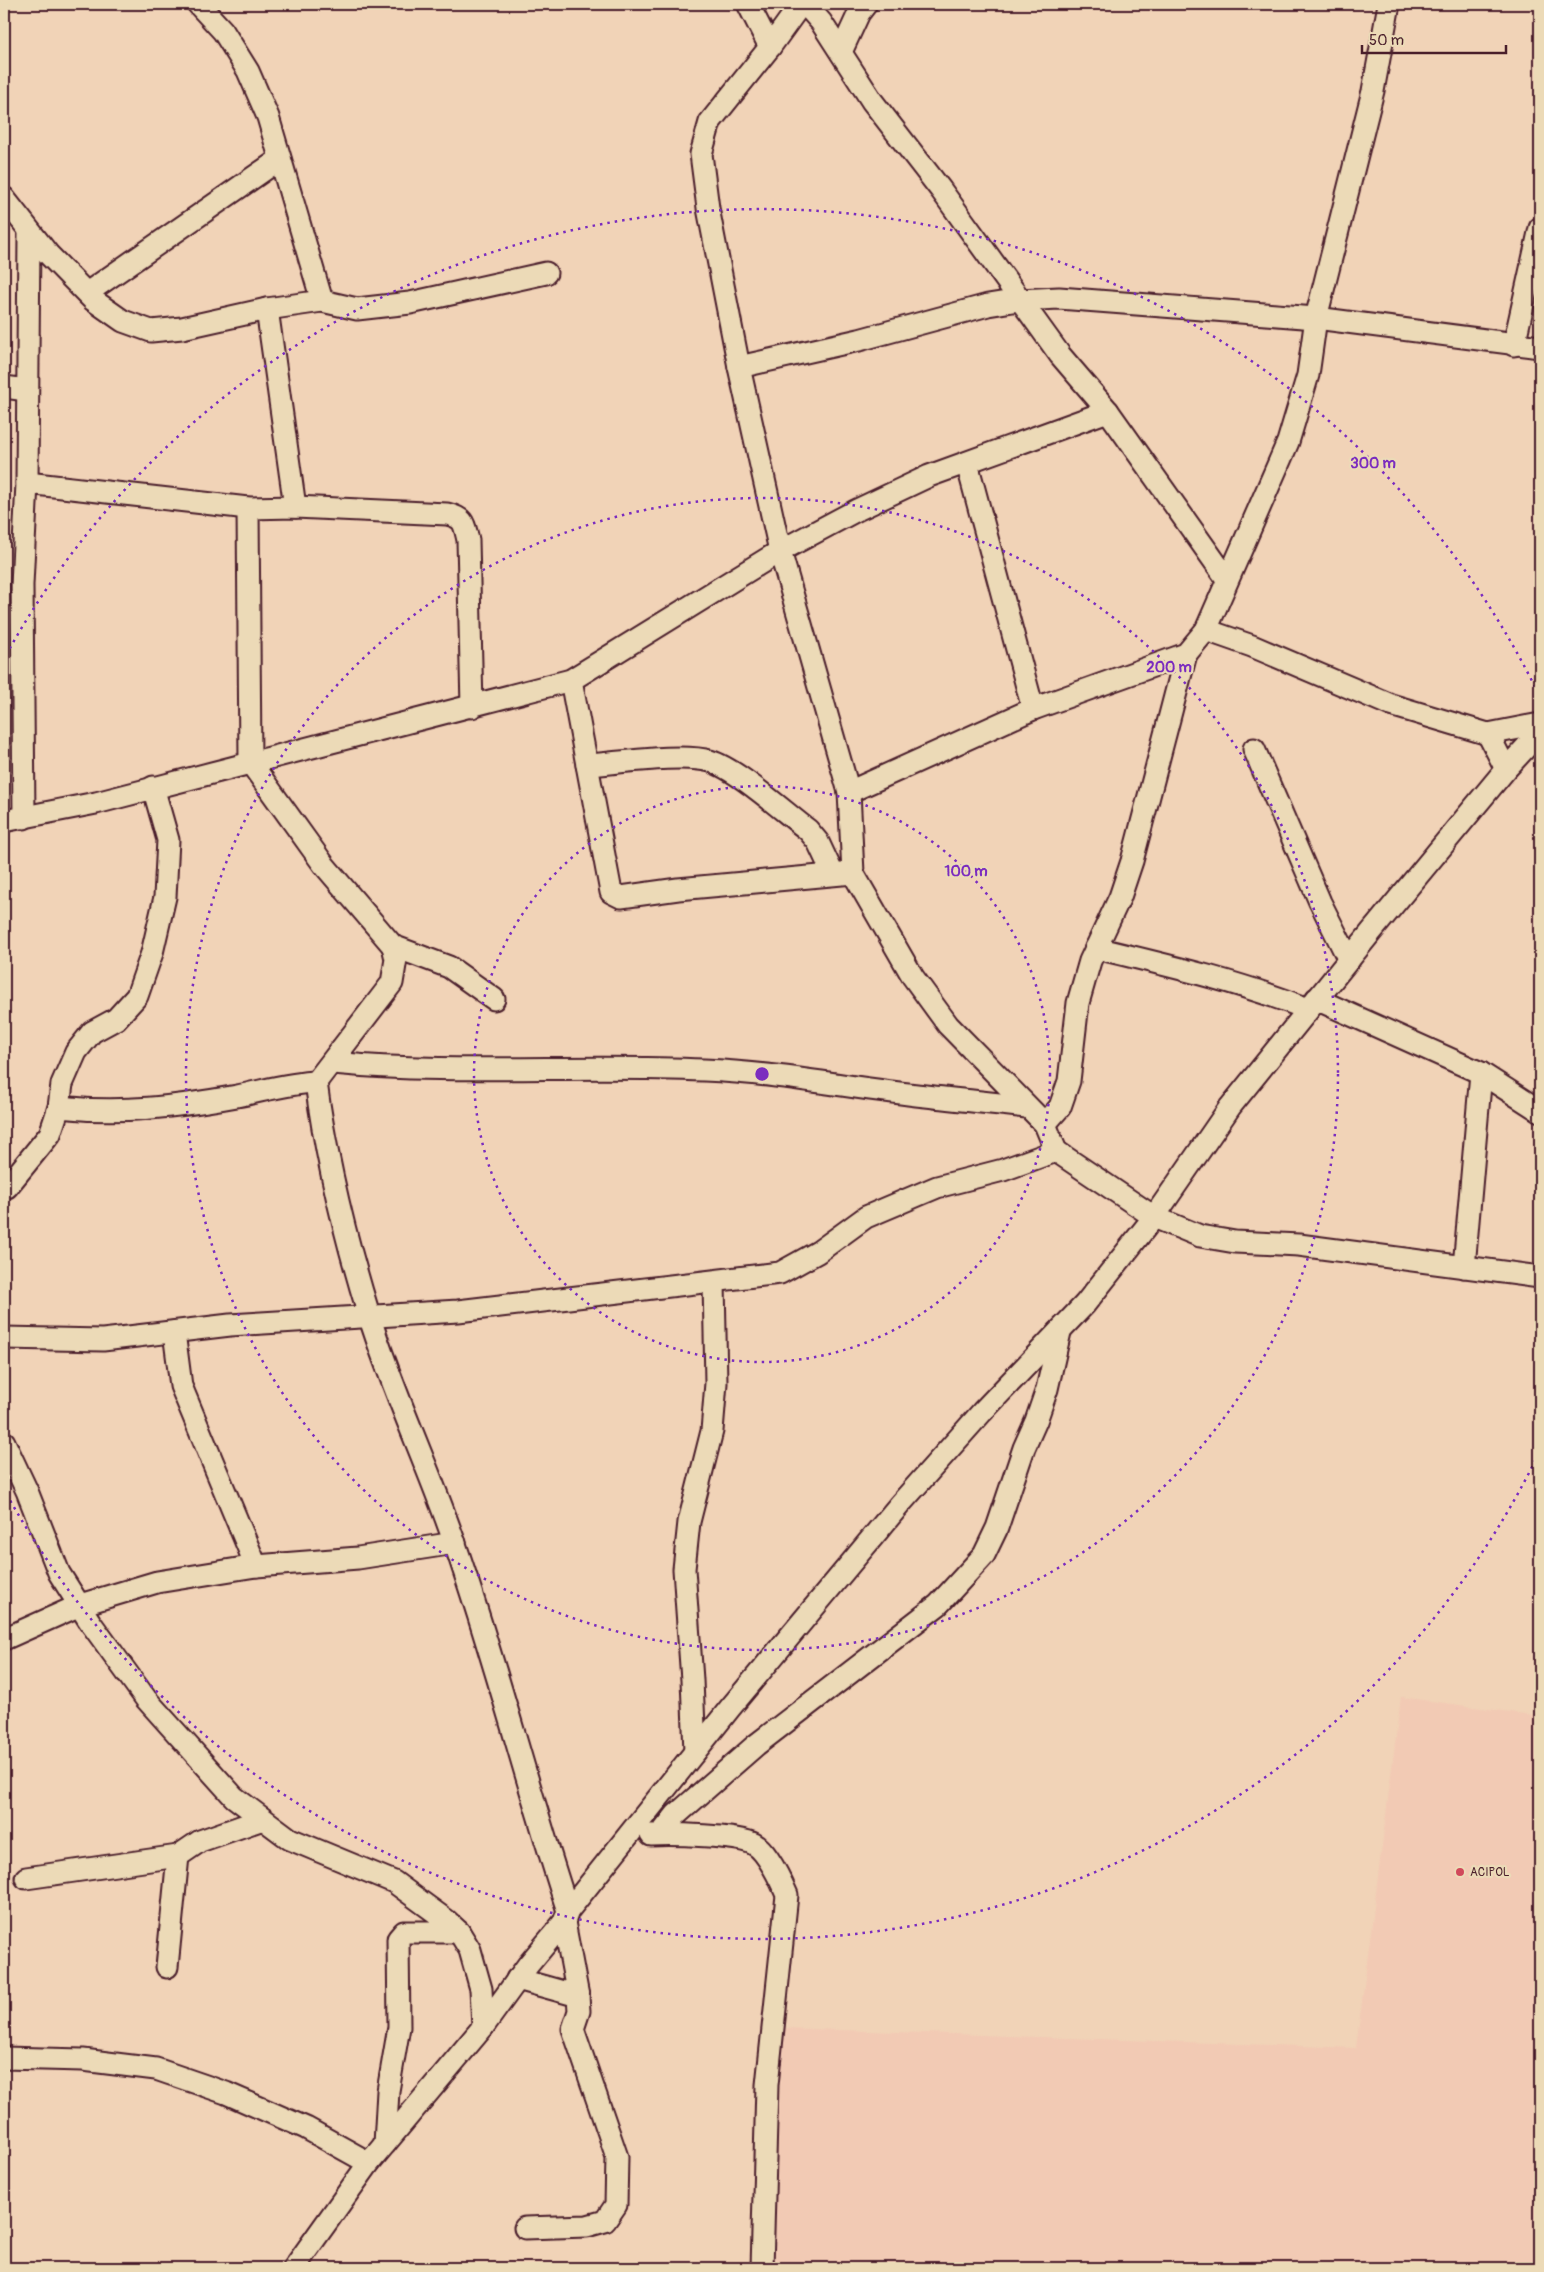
<svg xmlns="http://www.w3.org/2000/svg" width="1544" height="2272" viewBox="0 0 1544 2272" font-family="Pangolin,sans-serif">
<rect width="100%" height="100%" fill="#f1d3b7"/>
<filter id="ink" filterUnits="userSpaceOnUse"><feTurbulence type="fractalNoise" baseFrequency=".02" numOctaves="2"/><feDisplacementMap in="SourceGraphic" scale="10" xChannelSelector="R" yChannelSelector="G"/><feConvolveMatrix kernelMatrix="1 2 1 2 8 2 1 2 1" color-interpolation-filters="sRGB"/></filter>
<g filter="url(#ink)">
<!-- built -->
<polygon fill="#f2cab4" points="1401,1697 1540,1716 1540,2268 770,2268 783,2028 1356,2048"/>
<g fill="none" stroke-linecap="round" stroke-linejoin="round">
<defs>
<g id="minor">
<polyline points="198,4 223,31 248,71 268,117 322,301"/>
<polyline points="748,4 770,47"/>
<polyline points="801,4 770,47 710,122 701,154 708,208 739,367 780,551 849,792 853,873 913,977 948,1025 1045,1124 1056,1151"/>
<polyline points="805,4 821,22 872,101 941,190 1060,355 1108,411 1227,579"/>
<polyline points="841,52 859,13 866,4"/>
<polyline points="4,198 48,254 93,300 123,321 151,331 182,328 267,309 322,301 357,309 410,303 546,273"/>
<polyline points="87,293 280,159"/>
<polyline points="267,309 295,507"/>
<polyline points="1514,345 1540,228"/>
<polyline points="739,367 859,340 988,305 1019,300 1059,298 1316,318 1540,347"/>
<polyline points="4,387 27,390"/>
<polyline points="967,463 1033,709"/>
<path d="M27,483L248,508L295,507L447,514C465,518 464,524 468,540L472,707"/>
<polyline points="248,508 250,762 324,865 393,946 449,967 494,999"/>
<polyline points="1206,630 1252,646 1391,705 1488,734 1540,724"/>
<polyline points="571,680 611,892 621,897 678,889 853,873"/>
<polyline points="1488,734 1506,769"/>
<polyline points="1254,749 1320,902 1349,960"/>
<path d="M587,765C618,763 682,753 710,761C737,769 784,812 808,830L818,842L833,874"/>
<polyline points="849,792 1033,709 1186,654 1206,630 1288,442 1308,375 1316,318 1373,91 1389,4"/>
<polyline points="24,818 22,585 27,483 29,233"/>
<polyline points="4,821 96,803 571,680 780,551 857,510 929,476 1108,411"/>
<path d="M393,946L396,959L392,983L316,1082C326,1160 346,1240 369,1315C393,1393 429,1467 455,1544C497,1665 528,1790 568,1911"/>
<path d="M1096,948C1167,965 1240,982 1308,1009"/>
<polyline points="1316,999 1481,1073 1540,1111"/>
<path d="M333,1063C456,1075 580,1064 704,1070C779,1073 851,1088 926,1096C959,1100 993,1103 1027,1107"/>
<path d="M59,1107C121,1114 176,1107 237,1096C263,1091 289,1083 316,1082"/>
<polyline points="1045,1124 1060,1107 1069,1081 1078,1003 1090,961 1120,897 1132,861 1186,654"/>
<polyline points="7,1187 50,1134 59,1107 62,1084 76,1052 92,1032 116,1019 137,996 152,953 165,897 168,840 153,787"/>
<polyline points="1464,1267 1481,1073"/>
<polyline points="174,1332 181,1386 256,1566"/>
<polyline points="4,1338 103,1340 230,1325 458,1311 780,1273 818,1252 866,1217 937,1187 1003,1170 1056,1151 1154,1217 1200,1236 1235,1242 1299,1245 1540,1277"/>
<polyline points="4,1442 27,1491 59,1573 90,1622 146,1699 234,1797 290,1839 394,1882 446,1920 459,1932 470,1950 481,1989 483,2027"/>
<polyline points="4,1639 80,1605 157,1582 256,1566 358,1558 455,1543"/>
<polyline points="695,1752 692,1680 684,1569 689,1522 712,1431 716,1383 714,1282"/>
<polyline points="661,1834 676,1815 756,1745 938,1605 984,1555 997,1528 1024,1448 1036,1421 1047,1389 1060,1332"/>
<path d="M651,1835C671,1834 738,1835 754,1844C767,1851 781,1881 787,1895L767,2085L762,2268"/>
<polyline points="26,1878 178,1856"/>
<polyline points="167,1967 178,1856 200,1841 263,1819"/>
<polyline points="517,1979 578,1996"/>
<polyline points="4,2058 83,2060 156,2069 226,2093 306,2128 369,2163"/>
<polyline points="385,2144 388,2091 399,2027 398,1939 404,1932 459,1932"/>
<polyline points="525,2228 587,2226 605,2221 616,2205 617,2157 573,2029 579,2011 578,1996 564,1922"/>
<polyline points="294,2268 369,2163 483,2027 528,1965 564,1922 568,1911 730,1708 901,1503 982,1412 1085,1304 1154,1217 1230,1107 1372,931 1506,769 1540,732"/>
</g>
</defs>
<!-- minor casing -->
<use href="#minor" stroke="#4a1f2b" stroke-width="25"/>
<!-- minor -->
<use href="#minor" stroke="#ecdab7" stroke-width="21"/>
</g>
</g>
<!-- distance rings -->
<g fill="none" stroke="#7b2cbf" stroke-width="2.5" stroke-dasharray="2.5 5">
<circle cx="762" cy="1074" r="288"/>
<circle cx="762" cy="1074" r="576"/>
<path d="M1539 1453A864 864 0 0 1 6 1493M6 655A864 864 0 0 1 1539 695"/>
</g>
<!-- markers -->
<circle fill="#d1495b" stroke="#ecdab7" stroke-width="2" cx="1460" cy="1872" r="5"/>
<g text-anchor="middle" dominant-baseline="central" stroke-width="4.5" stroke-linejoin="round" paint-order="stroke">
<!-- poi labels -->
<g font-size="12" fill="#4a1f2b" stroke="#ecdab7" text-anchor="start">
<text x="1470" y="1872">ACIPOL</text>
</g>
</g>
<circle cx="762" cy="1074" r="8" fill="#7b2cbf" stroke="#ecdab7" stroke-width="2.5"/>
<g font-size="15" text-anchor="middle" font-weight="bold" fill="#7b2cbf" stroke="#ecdab7" stroke-width="4.5" stroke-linejoin="round" paint-order="stroke">
<text x="1373" y="468">300 m</text>
<text x="1169" y="672">200 m</text>
<text x="966" y="876">100 m</text>
</g>
<!-- margin -->
<rect width="1544" height="2272" fill="none" stroke="#ecdab7" stroke-width="20"/>
<rect x="10" y="10" width="1524" height="2252" fill="none" stroke="#4a1f2b" stroke-width="2" filter="url(#ink)"/>
<!-- scale -->
<path d="M1362 45v8h144v-8" fill="none" stroke="#4a1f2b" stroke-width="2.5"/>
<text x="1369" y="45" font-size="15" fill="#4a1f2b" stroke="#ecdab7" stroke-width="4" paint-order="stroke">50 m</text>
</svg>
